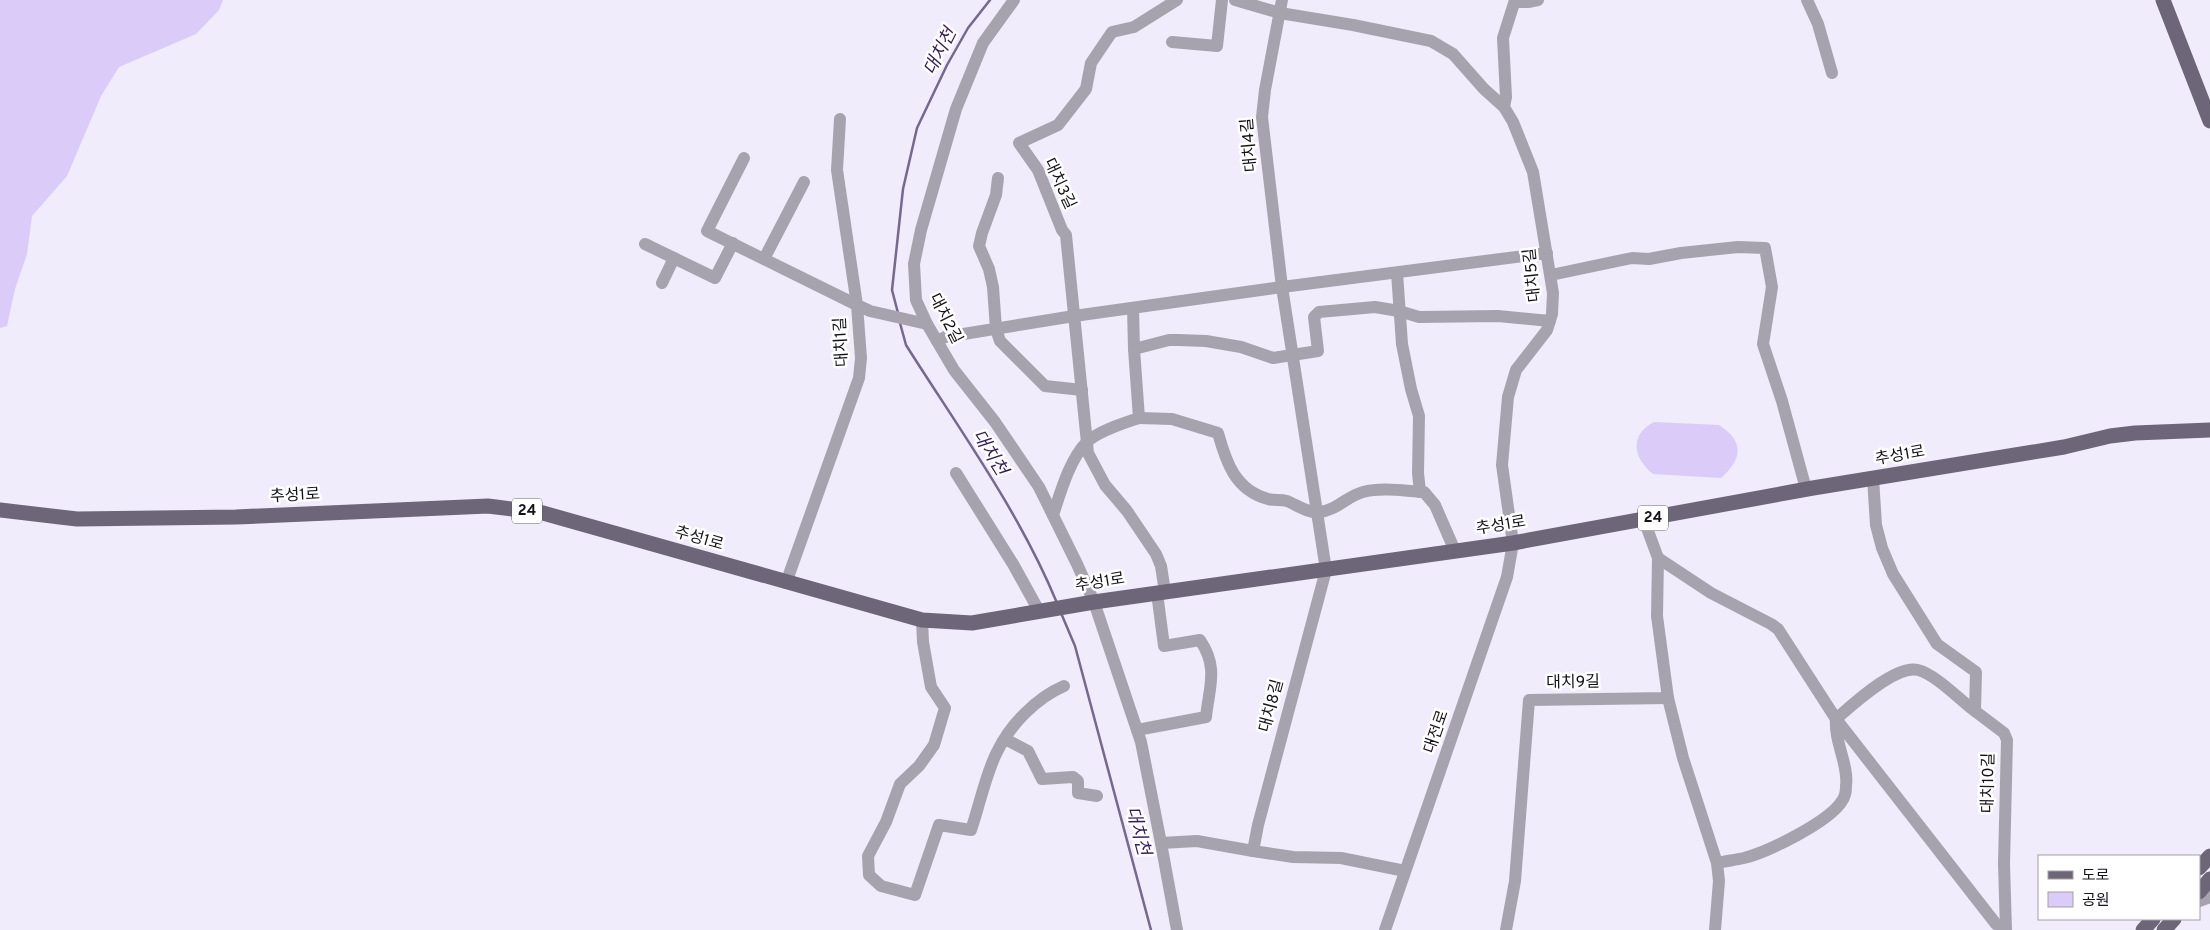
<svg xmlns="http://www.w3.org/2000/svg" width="2210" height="930" viewBox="0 0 2210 930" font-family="Overpass,'Noto Sans KR',sans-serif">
<rect width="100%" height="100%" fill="#f0ecfb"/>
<!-- green -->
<g fill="#dacbf8">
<polygon points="0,0 223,0 219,10 196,34 119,67 101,96 67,176 32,216 27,254 15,289 7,326 0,328"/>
<path d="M1654,422L1719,425C1745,442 1742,459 1721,478L1653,474C1633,458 1629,435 1654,422Z"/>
</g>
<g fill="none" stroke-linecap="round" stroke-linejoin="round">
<!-- stream -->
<g stroke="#76688e" stroke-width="2.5">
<polyline points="898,313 892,290 903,189 917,128 947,65 968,28 990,0"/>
<path d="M900,323L906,345C959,429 1019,511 1057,603"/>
<polyline points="1061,613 1075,646 1151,930"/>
</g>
<!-- minor -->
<g stroke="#a7a3ae" stroke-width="12">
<polyline points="1014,0 983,43 956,109 921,230 914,264 916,300 927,324 954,370 995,422 1039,487 1077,564 1094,602 1141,742 1161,843"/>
<polyline points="1235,0 1280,13 1353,25 1431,41 1453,54 1484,89 1504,107"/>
<polyline points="1807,0 1818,24 1832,73"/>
<polyline points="1515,2 1528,2 1538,0"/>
<polyline points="1172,42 1217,46 1222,0"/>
<polyline points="840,119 837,170 857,305 870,311 927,324"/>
<polyline points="744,158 707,231 857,305 861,358 859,378 786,583"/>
<polyline points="998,178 996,195 982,233 979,246 989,269 993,287 996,329 1000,341 1045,386 1082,390"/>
<polyline points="645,244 715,278 733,243"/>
<polyline points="764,259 804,182"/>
<polyline points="1397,273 1402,344 1411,389 1419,416 1418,473 1420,492"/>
<polyline points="1551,275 1632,258 1649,259 1681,253 1738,247 1765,248 1772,287 1763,344 1782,401 1806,489"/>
<polyline points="662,283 674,258"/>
<polyline points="937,341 945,337 1074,316 1282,287 1547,253"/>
<polyline points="1134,349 1169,340 1178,340 1206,341 1241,347 1273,358 1318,351 1314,317 1319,312 1375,307 1399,311 1419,317 1498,316 1550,321"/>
<path d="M1139,418L1172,419L1218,433C1226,462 1235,490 1268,499C1274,501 1280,499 1287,501C1297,505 1307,513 1319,512C1336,511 1347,496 1363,492C1382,487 1405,491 1424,492L1435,505L1455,551"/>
<polyline points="956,473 1013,564 1039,611"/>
<polyline points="1873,478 1876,525 1882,548 1893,574 1937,644 1976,672 1975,711 2004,733 2007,740 2004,864 2006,930"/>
<path d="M1053,515C1060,494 1070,458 1087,442C1098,431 1124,423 1139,418L1134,349L1133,308"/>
<polyline points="1658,558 1711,593 1771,624 1778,629 1836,719 1996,924 2005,930"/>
<polyline points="1165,592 1161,566 1156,554 1127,511 1105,485 1088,453 1066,235 1062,230 1038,170 1019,143 1058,125 1086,89 1091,63 1112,32 1134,27 1177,0"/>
<path d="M922,620L923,642L931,687L945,708L934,745L919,766L900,784L886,822L868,856L869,875L881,886L915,895L939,825L971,830C979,807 986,773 997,752C1010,725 1036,698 1064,686"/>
<path d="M1668,698L1683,758L1717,863C1726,861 1735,860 1744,858C1768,852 1829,822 1842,801C1845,797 1846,791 1846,786C1849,765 1834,742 1836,719C1852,705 1896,664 1918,670C1935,674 1960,700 1975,711"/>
<path d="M1137,730L1206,717C1209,687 1219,668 1200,640L1164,646L1157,593"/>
<polyline points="1005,739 1028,751 1042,779 1073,777 1078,781 1078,793 1097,796"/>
<polyline points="1253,851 1293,857 1341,858 1405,871"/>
<polyline points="2199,901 2210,897"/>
<polyline points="1177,930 1161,843 1197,841 1253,851 1258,825 1326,570 1282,287 1262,117 1265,90 1282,0"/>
<polyline points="1385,930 1507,577 1513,543 1502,465 1508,397 1516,370 1547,330 1552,314 1553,293 1533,172 1513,122 1504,107 1506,97 1503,38 1515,0"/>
<polyline points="1506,930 1515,881 1529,700 1668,698 1657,616 1658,558 1644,520"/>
<polyline points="1715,930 1719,881 1717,863"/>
</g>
<!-- major -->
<g stroke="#6c6678" stroke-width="15">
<polyline points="2163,0 2210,121"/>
<polyline points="0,510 77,519 236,517 488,506 543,513 922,620 972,623 1094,602 1513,543 1813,488 2064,447 2110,436 2135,433 2210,430"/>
<polyline points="2199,868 2210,856"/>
<polyline points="2199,892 2210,879"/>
<polyline points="2143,930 2153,919"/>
<polyline points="2164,930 2174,919"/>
</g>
</g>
<g text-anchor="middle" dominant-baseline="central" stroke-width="5" stroke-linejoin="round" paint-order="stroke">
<!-- shield labels -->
<g fill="#fff" stroke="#5b595f" stroke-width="1">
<rect x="512" y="498.5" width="30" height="25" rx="4"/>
<rect x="1638" y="505.5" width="30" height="25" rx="4"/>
</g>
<g font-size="15" font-weight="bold" fill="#15121a">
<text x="527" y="511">24</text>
<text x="1653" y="518">24</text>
</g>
<!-- street labels -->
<g font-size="16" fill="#15121a" stroke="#fff">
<text transform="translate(1250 145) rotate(-95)">대치4길</text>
<text transform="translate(1059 184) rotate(65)">대치3길</text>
<text transform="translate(1533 275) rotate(-96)">대치5길</text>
<text transform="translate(945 319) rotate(63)">대치2길</text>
<text transform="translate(842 342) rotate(-93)">대치1길</text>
<text transform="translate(1900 456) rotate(-10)">추성1로</text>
<text transform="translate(295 496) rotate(-3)">추성1로</text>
<text transform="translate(1501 526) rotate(-9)">추성1로</text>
<text transform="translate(699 539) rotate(16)">추성1로</text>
<text transform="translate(1100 583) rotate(-9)">추성1로</text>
<text transform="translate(1573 683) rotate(-1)">대치9길</text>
<text transform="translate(1272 706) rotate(-75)">대치8길</text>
<text transform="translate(1437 732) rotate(-71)">대전로</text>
<text transform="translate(1989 783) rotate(-89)">대치10길</text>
</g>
<!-- water labels -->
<g font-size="18" font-style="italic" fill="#371b59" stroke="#fff">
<text transform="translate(941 52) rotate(-63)">대치천</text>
<text transform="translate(989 453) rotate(58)">대치천</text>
<text transform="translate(1137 831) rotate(75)">대치천</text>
</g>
</g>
<!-- legend -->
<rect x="2038" y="855" width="162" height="65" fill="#ffffff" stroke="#a1a0a3"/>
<rect x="2048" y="871" width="25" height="8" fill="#6c6678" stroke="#a1a0a3"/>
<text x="2082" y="880" font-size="15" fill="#15121a">도로</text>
<rect x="2048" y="892" width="25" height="15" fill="#dacbf8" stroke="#a1a0a3"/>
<text x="2082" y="905" font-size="15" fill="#15121a">공원</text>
</svg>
